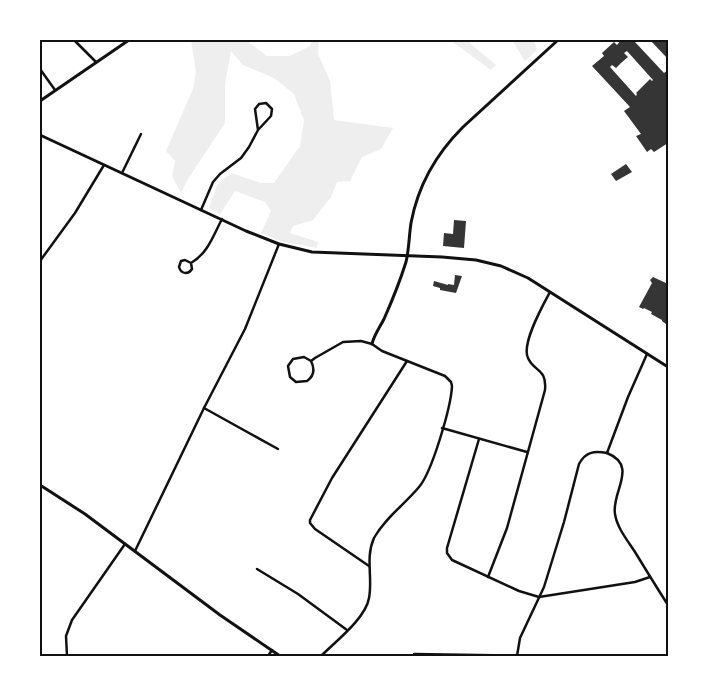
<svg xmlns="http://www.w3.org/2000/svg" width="708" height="696" viewBox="0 0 708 696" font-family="'Sofia Sans Condensed',sans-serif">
<rect width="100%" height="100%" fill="#fff"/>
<!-- green -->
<g fill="#eee">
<polygon points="191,40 246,40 267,56 290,56 310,46 312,40 326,40 319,42 318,54 330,81 334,120 393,128 381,149 362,157 350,181 337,182 331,197 313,220 293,226 290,233 318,242 317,248 280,241 261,233 271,211 265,202 235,191 220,214 209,208 217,185 231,173 261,183 274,183 300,146 304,120 294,94 274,78 243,65 231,51 225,84 225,123 188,179 181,193 172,176 175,161 166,151 193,89 196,72"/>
<polygon points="450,40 466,40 496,65 491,70"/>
<polygon points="512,40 534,40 537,50 525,61"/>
</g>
<!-- building -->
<g fill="#353535" fill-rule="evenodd">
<path d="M621,40H637L635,42L664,73L668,70V143L654,152L651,149L647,152L636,136L641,134L624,111L630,107L592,66L604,56L602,53L614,42L617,45ZM627,51L653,80L652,81L650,79L636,93L637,94L636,96L610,67L612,65L616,68L621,63L628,57L624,53Z"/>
<polygon points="650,40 668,40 668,59"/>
<polygon points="626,164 632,172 616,181 611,174"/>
<polygon points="454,220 466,221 464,248 443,246 444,233 453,234"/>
<polygon points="455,275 462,276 456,293 440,290 440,288 433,286 434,281 448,285 448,284 454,285"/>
<polygon points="653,277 668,284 668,321 666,324 662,321 662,320 651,314 652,312 644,308 643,309 639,307 652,283 650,280"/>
</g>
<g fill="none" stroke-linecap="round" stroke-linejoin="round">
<!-- minor -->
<g stroke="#111" stroke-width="2.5">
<polyline points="74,40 96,62"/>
<polyline points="40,69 55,90"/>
<polyline points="122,173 141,134"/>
<polyline points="201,210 213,182 220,174 241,158 249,147 258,130 271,116 272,109 266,103 259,104 255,109 258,130"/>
<polyline points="40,261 75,213 104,165"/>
<path d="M191,263L192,269C188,275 181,274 179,267L181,261L185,260L191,263C208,253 213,236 222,219"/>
<path d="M311,361L304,357L293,359L288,366L290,377L296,382L307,381C314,376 315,369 311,361L315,358L343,342L361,341L372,344L382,351L445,376L451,382L452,386C451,407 432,472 419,487C405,504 385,518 374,538C365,558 373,578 369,598C366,618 335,642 321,656"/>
<polyline points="204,408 278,449"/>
<polyline points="442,428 527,452"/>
<polyline points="479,439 447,548 447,553 452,560 519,591 539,597 635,582 650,577"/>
<path d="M607,453C639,466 611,492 615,514C617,528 628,541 635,552C646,570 657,588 668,605"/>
<polyline points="135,551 204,408 245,329 279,244"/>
<polyline points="369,566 315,529 310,523 310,520 332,478 407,361"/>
<polyline points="257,569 298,594 347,630"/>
<path d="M488,577L507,528L545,390C547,368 534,372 528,358C521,344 543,305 550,292"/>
<polyline points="414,654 547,656"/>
<polyline points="67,656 66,636 72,620 125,544"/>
<polyline points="268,656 272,650"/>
<path d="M517,656L520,638L544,587L564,522L579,464C586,451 595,451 607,453L628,397L647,354"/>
</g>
<!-- tertiary -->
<g stroke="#111" stroke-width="3">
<polyline points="40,101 129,40"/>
<path d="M372,344C374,335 380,327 384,319C392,301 400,281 406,262C409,250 409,236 411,223C418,185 436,154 463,127L558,40"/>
<polyline points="40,485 85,514 220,615 280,656"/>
</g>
<!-- secondary -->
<polyline stroke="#111" stroke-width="3" points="40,135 246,231 279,244 312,252 442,257 476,260 501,266 528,278 668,367"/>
</g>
<!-- border -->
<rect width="708" height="696" fill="none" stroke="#ffffff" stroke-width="82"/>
<rect x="41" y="41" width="626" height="614" fill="none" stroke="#111" stroke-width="2"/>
</svg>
